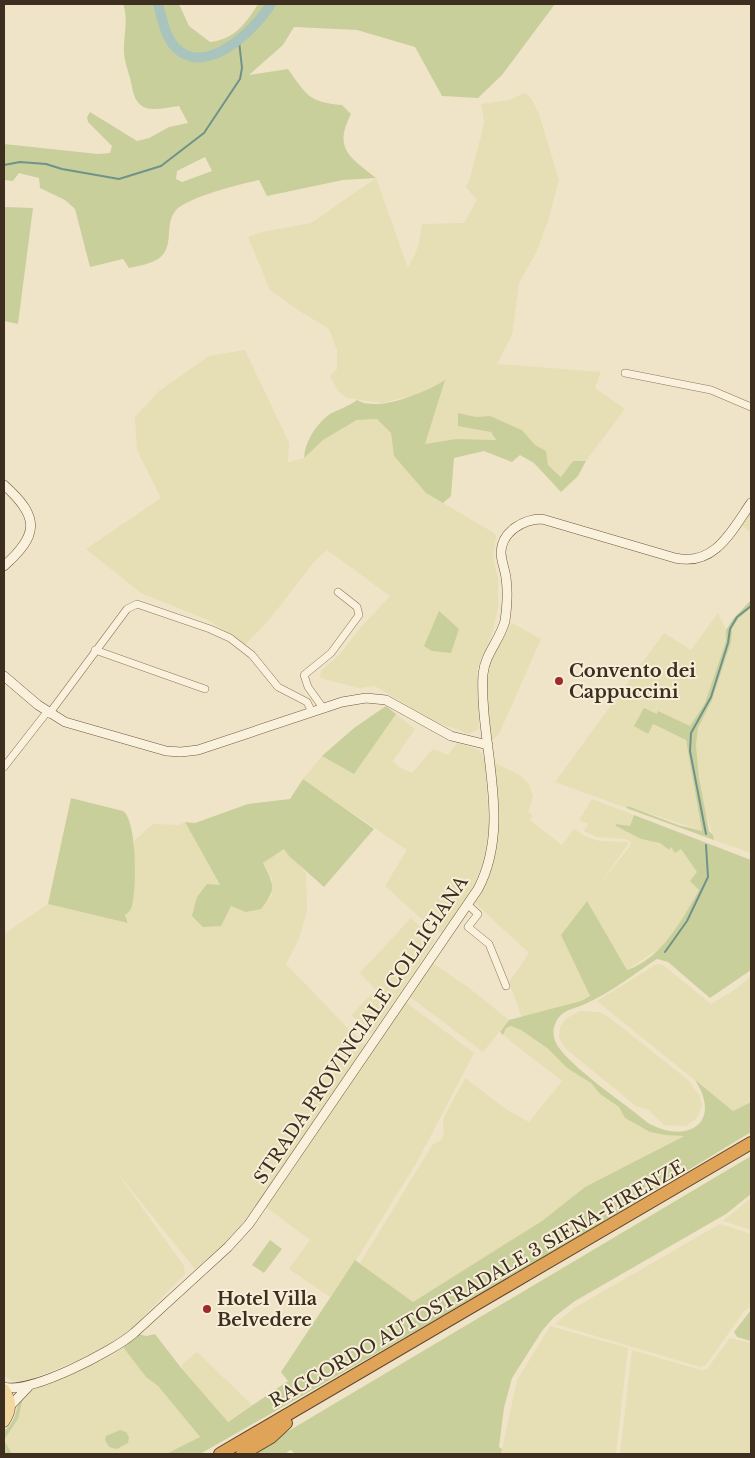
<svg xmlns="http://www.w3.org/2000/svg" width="755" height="1458" viewBox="0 0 755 1458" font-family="'Libre Baskerville',serif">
<rect width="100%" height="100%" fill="#f0e4c8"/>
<!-- farmland -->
<g fill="#e6deb5">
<polygon points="524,93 531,98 539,114 559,180 548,221 536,253 519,283 512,335 497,364 601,372 595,388 625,409 586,461 573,461 562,477 548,465 546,451 535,445 522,430 490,416 476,417 458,413 491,432 496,440 456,439 425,444 444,381 415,395 382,403 347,398 338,391 330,376 337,369 337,350 329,329 298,310 270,290 248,237 262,232 311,223 376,178 408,268 418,247 422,224 464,223 477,200 465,186 469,182 481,136 484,122 481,104 510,100"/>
<polygon points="245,350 289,443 288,462 304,458 323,440 358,420 377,419 391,433 394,456 426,493 494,533 496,536 493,558 498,578 498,606 493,631 477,670 479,729 469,734 433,721 375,686 359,688 320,678 321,671 339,655 362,626 390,596 327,550 314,562 269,620 245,645 208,620 141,593 86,549 161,498 137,450 135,417 159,391 209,356"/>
<polygon points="751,509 751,533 740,524"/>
<polygon points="751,608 751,853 714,840 703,804 696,745 698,728 712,700 726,658 732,628 739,618"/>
<polygon points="718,613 726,630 726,641 705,703 690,726 659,712 652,724 686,740 702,831 628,806 626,808 555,782 664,633 691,650"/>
<polygon points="512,623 541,639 500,732 488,745 483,683 494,655"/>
<polygon points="396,714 415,729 393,761 399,767 412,773 433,749 448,755 457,743 477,749 482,753 485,761 489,828 484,862 470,894 442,933 425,922 385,886 407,850 303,779 322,756 354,773"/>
<polygon points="495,763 521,776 529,784 533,797 528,812 533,816 530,820 562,845 574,829 586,837 600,841 628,842 627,846 599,885 630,846 631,842 626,839 597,837 584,831 588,824 579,820 592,799 634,815 630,826 616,824 616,826 641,839 660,843 668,850 671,846 681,849 697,872 699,889 679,927 660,948 627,970 586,902 561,935 590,996 581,1001 522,1018 509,982 529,953 474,902 487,877 496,846 498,826 493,767"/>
<polygon points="185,822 231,906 261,909 272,895 272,879 263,863 284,849 306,873 307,911 299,939 286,964 365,1046 250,1214 228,1240 195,1269 115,1170 184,1266 185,1274 132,1328 111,1345 84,1358 31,1379 23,1381 13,1381 4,1376 4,934 48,904 129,923 125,915 132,906 134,893 134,841 153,824 178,825"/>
<polygon points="411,918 435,941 372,1034 351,1015 376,990 360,973"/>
<polygon points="431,962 469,988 509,1020 483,1052 409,996"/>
<polygon points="657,964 663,965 711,1004 736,989 751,976 751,1102 733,1111 597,1001"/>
<polygon points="404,1001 474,1053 417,1162 358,1257 330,1297 289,1269 310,1240 266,1207"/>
<polygon points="579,1011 599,1012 610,1018 688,1080 700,1096 702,1105 697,1118 686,1126 664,1125 649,1110 636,1106 566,1049 559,1038 560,1028 564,1020"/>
<polygon points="511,1026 521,1030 547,1048 567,1068 591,1083 600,1094 619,1107 625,1118 650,1132 665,1135 685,1135 585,1187 542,1221 413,1302 360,1263 433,1144 441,1140 444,1134 443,1119 465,1078 507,1110 529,1122 562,1081 503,1035 506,1028"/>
<polygon points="751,1198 751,1230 723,1221"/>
<polygon points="720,1224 751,1234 751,1306 744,1311 706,1365 700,1367 555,1324 574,1308"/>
<polygon points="550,1326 628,1348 616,1454 501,1454 517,1380"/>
<polygon points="730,1338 751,1343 751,1454 620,1454 632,1350 701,1370 707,1369"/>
<polygon points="123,1347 146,1377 158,1386 200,1438 166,1454 12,1454 4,1440 18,1419 24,1394 112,1356"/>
<polygon points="197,1352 252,1405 227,1422 181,1369 183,1363"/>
</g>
<!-- green -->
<g fill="#c9cf9b" fill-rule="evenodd">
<path d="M123,4H179L189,26L210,42C235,39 246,23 258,4H555L502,75L478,98L442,96L415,47L357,30L294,27L283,45L249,75L288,69C307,95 308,102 342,105L351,114C333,149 350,157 376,178L343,180L267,196L259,180C241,184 188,197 176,210C163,225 176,247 158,259C150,264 138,266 129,268L123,259L90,267L75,209L65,200L40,188L39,178L19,173L13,181L4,180V144L98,154L110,153L112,146L88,122L87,117L90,112L137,141L149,138L169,127L188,123L179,106C156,109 137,116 132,87C130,75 125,65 124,53C123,37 129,19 123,4ZM205,157L212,171L182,182L176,179L177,171Z"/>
<polygon points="4,207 33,208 18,324 4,321"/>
<path d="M445,380L425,444L456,439L496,440L491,432L458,426V413L476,417L490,416L522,430L535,445L546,451L548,465L561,477L573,461H586L578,476L561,492L534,463L520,455L512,462L484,451L454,458L451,496L443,503L426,493L394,456L391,433L377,419L357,420L323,440L304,458C305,442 314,428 326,417C334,410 347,408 357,400C377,413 426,392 445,380Z"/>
<polygon points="751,600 751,608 739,618 732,628 731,642 712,700 698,728 696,745 699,777 709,831 713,835 714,840 626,808 628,806 678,825 702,831 686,740 653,724 648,734 634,726 644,708 657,714 658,711 690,726 705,703 726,641 726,630 733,619"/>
<polygon points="439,611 459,629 451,653 432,651 424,646"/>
<polygon points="386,706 396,714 354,774 322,756 354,728"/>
<path d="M303,779L374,829L324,887L289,856L284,849L263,863C274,885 277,889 261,909L246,912L231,906L221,926L203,927L192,916L197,897L207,884L220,885L185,822L195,823L248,804L290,799Z"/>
<path d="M71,798L123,811C137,820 137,890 132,906C131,910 128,913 125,915L128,923L48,904Z"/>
<path d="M634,815L751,860V970L710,998L668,962L657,959C634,974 610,993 585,1004C577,1008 569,1008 561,1015C554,1022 551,1033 556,1043C567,1065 626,1104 648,1123C687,1145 723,1123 695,1080L733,1111L751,1102V1132L540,1260L200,1454H166L200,1437L158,1386L146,1377L123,1347L138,1334L146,1336L155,1334L182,1369L228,1422L288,1381L281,1372L355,1260L413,1302L542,1221L585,1187L684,1136L665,1135L650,1132L625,1118L619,1107L600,1094L591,1083L567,1068L547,1048L521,1030L511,1026L506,1028L503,1035L500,1032L509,1020L581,1001L590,996L561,935L587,901L627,970C662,958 682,920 699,890L690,881L697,872L681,849L675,853L671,847L669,850L660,843L641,839L616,826V824L630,826Z"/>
<polygon points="751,1156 751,1194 726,1214 575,1301 554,1317 542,1331 512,1378 504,1408 499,1447 502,1449 501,1454 295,1454 291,1450 284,1454 250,1454"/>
<polygon points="270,1240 282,1249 264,1273 252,1265"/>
<polygon points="751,1310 751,1341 737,1337 734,1332"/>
<path d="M24,1394L18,1419L4,1440L12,1454H4V1431C20,1417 13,1408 24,1394Z"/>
<polygon points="120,1430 126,1432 129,1437 128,1443 117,1449 109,1447 105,1440 106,1436"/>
</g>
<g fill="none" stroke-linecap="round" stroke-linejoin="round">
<!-- stream -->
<g stroke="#6f938a" stroke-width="2">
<polyline points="4,165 20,162 46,164 62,169 119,179 161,166 204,133 240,79 242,68 239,41"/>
<polyline points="706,834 690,751 691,733 711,697 728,643 730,629 737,617 751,606"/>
<polyline points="665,952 687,921 708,877 706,845"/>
</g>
<!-- river -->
<path stroke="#a9c4bc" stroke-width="10" d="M158,4C162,18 165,36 175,47C205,79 255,30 271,4"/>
<defs>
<g id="street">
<polyline points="625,373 711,390 751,407"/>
<polyline points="95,650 205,689"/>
<polyline points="323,708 308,687 304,675 331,653 359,615 357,607 338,592"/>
<polyline points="49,714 127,609 137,604 210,629 230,638 252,655 278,687 307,702 312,712"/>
<polyline points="4,767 47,712"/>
<polyline points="468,905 478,914 468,927 489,944 506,986"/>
</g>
<g id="secondary">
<path d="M4,485C40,517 39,535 4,566"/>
<polyline points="4,676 38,705 65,722 166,751 181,752 198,750 342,702 366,698 386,700 451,736 488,745"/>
<path d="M4,1387C30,1394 112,1352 134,1333L228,1247L249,1224L478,889C513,823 479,744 483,674C485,654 500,640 505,621C507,607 508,591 506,578C505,569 501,561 501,552C502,531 524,519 542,519L675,558C715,567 732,530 751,503"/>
<polyline points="11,1405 28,1387"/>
</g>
<path id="primary" d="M4,1389C12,1400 12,1411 4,1422"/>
<g id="highway">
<polyline points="220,1454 751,1143"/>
<polyline points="242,1454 271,1437 286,1423"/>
</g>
</defs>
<!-- street casing -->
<use href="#street" stroke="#8d765c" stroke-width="8"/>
<!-- secondary casing -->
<use href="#secondary" stroke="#6f573f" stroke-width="10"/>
<!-- primary casing -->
<use href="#primary" stroke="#5b4430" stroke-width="11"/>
<!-- highway casing -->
<use href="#highway" stroke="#5b4430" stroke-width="14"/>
<!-- street -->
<use href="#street" stroke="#faf1dc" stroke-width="7"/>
<!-- secondary -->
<use href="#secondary" stroke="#faf1dc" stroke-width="9"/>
<!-- primary -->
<use href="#primary" stroke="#f3d9a0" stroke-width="10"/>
<!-- highway -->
<use href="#highway" stroke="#e0a458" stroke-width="12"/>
</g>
<!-- markers -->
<g fill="#9e2a2b" stroke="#f7eed8" stroke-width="2">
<circle cx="559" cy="681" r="5"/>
<circle cx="207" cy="1309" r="5"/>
</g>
<g text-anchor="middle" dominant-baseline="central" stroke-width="4" stroke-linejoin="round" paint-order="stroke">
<!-- poi labels -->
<g font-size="18" font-weight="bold" fill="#3d2e20" stroke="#f7eed8" text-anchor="start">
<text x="569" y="671">Convento dei<tspan x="569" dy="21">Cappuccini</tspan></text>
<text x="217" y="1299">Hotel Villa<tspan x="217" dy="21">Belvedere</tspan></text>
</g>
<!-- street labels -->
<g font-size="18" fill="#3d2e20" stroke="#f7eed8">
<text transform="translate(361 1030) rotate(-56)">STRADA PROVINCIALE COLLIGIANA</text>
<text transform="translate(477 1284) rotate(-30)">RACCORDO AUTOSTRADALE 3 SIENA-FIRENZE</text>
</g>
</g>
<!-- border -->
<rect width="755" height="1458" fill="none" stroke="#3d2e20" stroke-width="10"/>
</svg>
